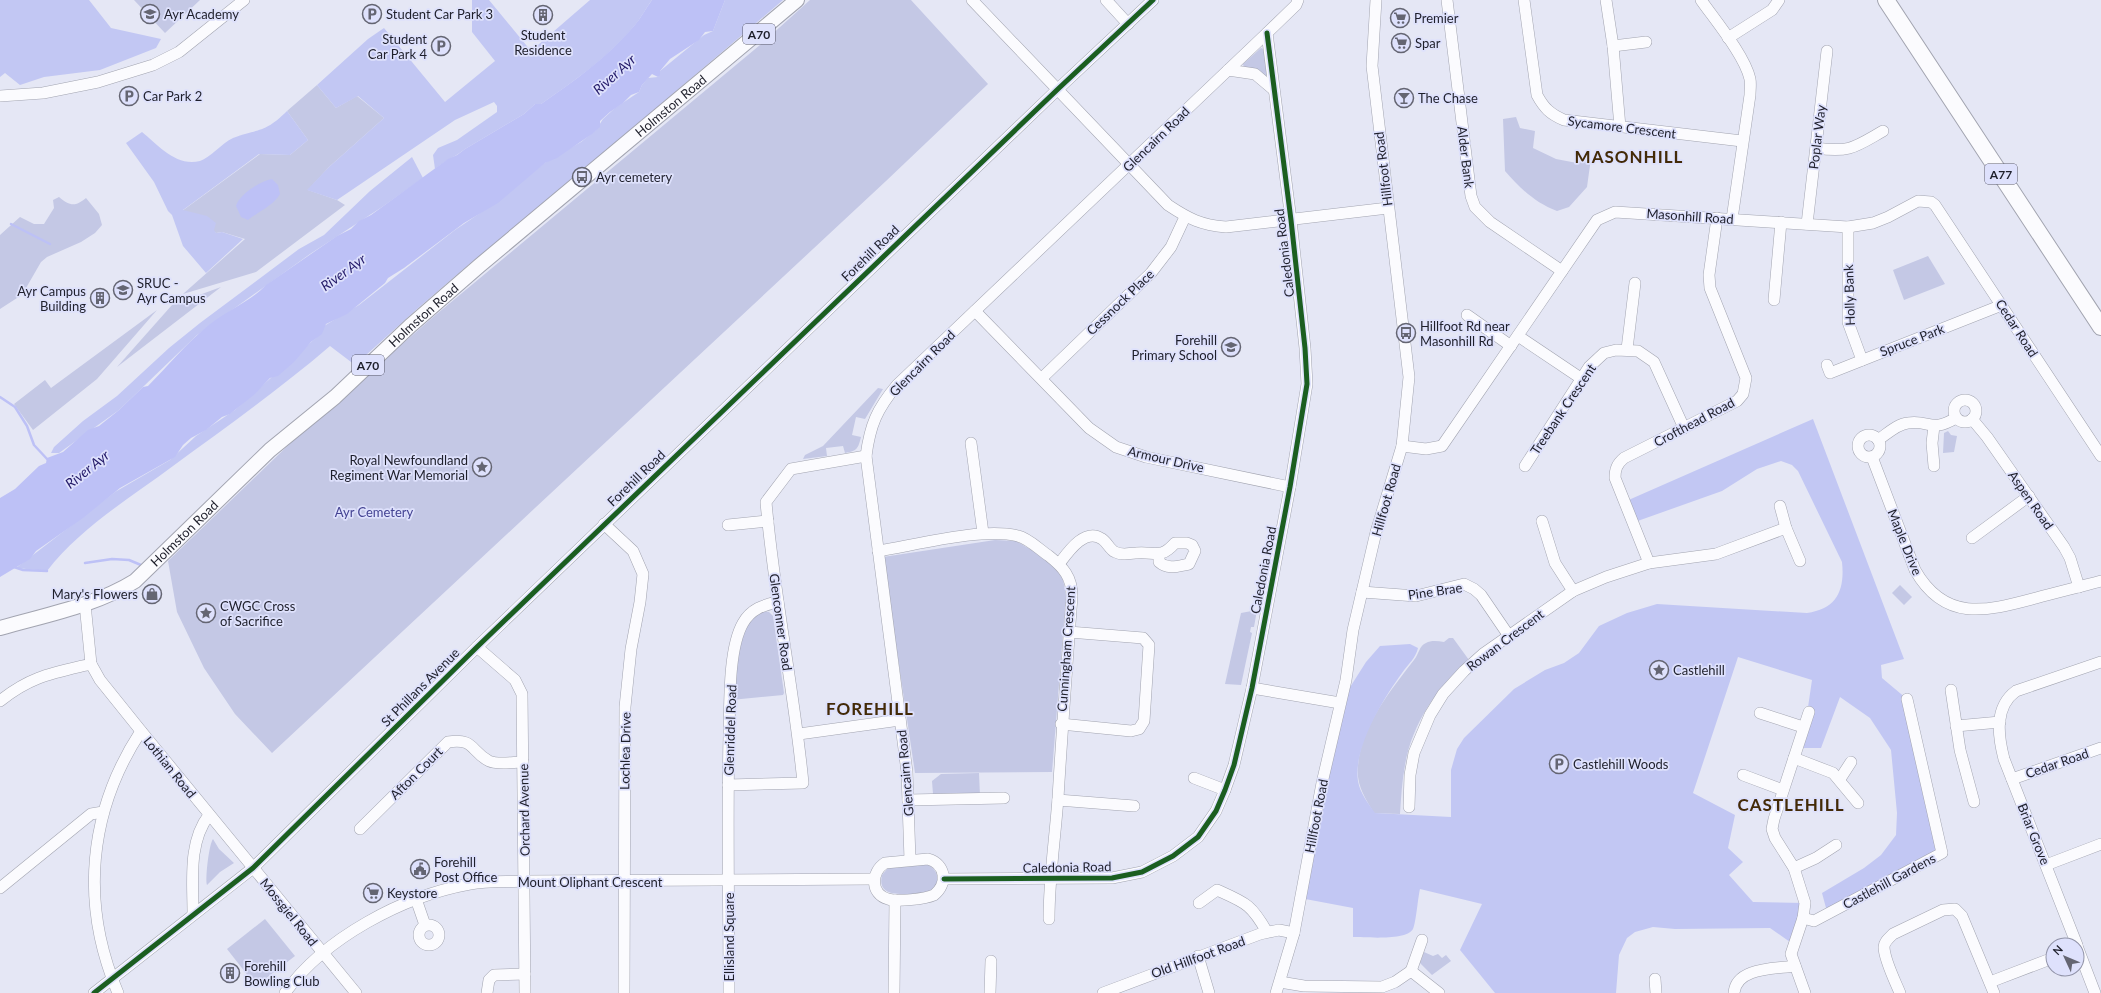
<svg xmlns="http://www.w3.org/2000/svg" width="2101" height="993" viewBox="0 0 2101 993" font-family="Lato,sans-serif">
<rect width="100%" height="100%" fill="#e5e7f5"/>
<!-- green -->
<g fill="#c4c8e5">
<polygon points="134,0 200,0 165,33"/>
<polygon points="810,0 911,0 988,84 886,181 272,753 235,714 204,668 177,612 168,561 302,432 432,318 760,45"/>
<polygon points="1261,48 1266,50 1269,74 1265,76 1244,68 1243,64"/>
<polygon points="317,85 336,108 357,96 384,118 329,167 308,190 337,200 345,205 256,272 183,294 245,239 222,232 216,233 182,211 260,154 290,155 308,140 287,111"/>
<path d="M1516,117L1520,128L1535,131L1533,148L1556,159L1577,163L1580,157L1591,158L1587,187L1569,207L1557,211C1535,203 1520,188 1505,171L1503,119Z"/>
<path d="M59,197C70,206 75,207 86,198L99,214L102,225L95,233L81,242L47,257L41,262L26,288L17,298L0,309V235L20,217L34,224H44L54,208L53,200Z"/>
<polygon points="1928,256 1945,284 1904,300 1893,270"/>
<polygon points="221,287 117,367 172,305"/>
<polygon points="157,310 97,379 33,430 14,404 45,380 51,388"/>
<path d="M878,388L883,389L865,419L856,417L852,435L861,437C858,449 857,451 845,453L843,446L826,448L827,456L803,459L805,455L823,446Z"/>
<polygon points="1948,431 1951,435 1957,436 1954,452 1943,453 1944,433"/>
<polygon points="995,540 1016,541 1035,552 1055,567 1063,579 1066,596 1052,772 915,773 883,557"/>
<polygon points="1900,585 1912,597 1904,605 1892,593"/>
<polygon points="1257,610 1254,627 1251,627 1250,632 1252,633 1241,685 1225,684 1241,613"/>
<polygon points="762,611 769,612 773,616 784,693 783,695 731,700 737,655 746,622"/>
<path d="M1449,638H1453L1469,660C1437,687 1412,724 1405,765C1402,781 1401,798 1400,814L1374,813C1365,798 1356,785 1358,766C1361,726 1391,690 1414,660C1419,654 1419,646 1426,643C1431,640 1438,641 1444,642Z"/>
<polygon points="979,773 980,796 933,794 932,781 941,774"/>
<path d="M213,839L219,849L234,863L220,872L207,885C205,879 209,844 213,839Z"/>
<path d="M926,864C940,869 942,887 928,893C923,894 917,893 912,894C898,894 877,896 882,875L889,867Z"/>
<polygon points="265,919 295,956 256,986 227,949"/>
<polygon points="1424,952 1433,956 1438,954 1442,958 1446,955 1451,961 1432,975 1420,963"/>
</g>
<!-- forest -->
<g fill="#c2c7f3">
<polygon points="0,0 89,0 111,28 161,39 156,48 100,70 44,77 20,85 5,73 0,77"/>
<path d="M472,0H489L531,51L590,0H652C646,8 641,18 635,25C609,57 574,81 541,104H535L524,114L465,149C455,157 444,161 435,169L433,155L438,148L457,140L497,112V106L494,102L455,120L337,200L307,190L329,167L384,118L358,96L336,108L317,85L368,39L384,28L445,102L495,61L472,32Z"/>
<path d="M725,0H783L493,247L474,260L417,309L355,365L330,346C280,389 226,427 173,466C130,498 80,528 47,571L16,568L115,492L170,460L196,436L235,410L318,336L324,326L359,305L455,230L501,199L543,164L581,142L596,130L603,119L615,108L639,92L642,85L648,78L658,77L660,71L704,35L713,31Z"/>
<path d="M287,111L308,140L290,155L259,154L183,210L207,216L216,223L214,230L216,233L222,232L243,239L206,273L183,246L172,215L168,211L154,182L126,143L142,132C158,145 176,167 200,161C210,158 222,143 233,138C259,128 264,134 287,111Z"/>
<polygon points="412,157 423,178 382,207 310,254 197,335 119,410 59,453 51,453 54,447 83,421 117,396 169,348 200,323 299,249 324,235 370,191"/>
<path d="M1813,419L1904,659L1881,665L1882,678L1907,699L1942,853L1829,919L1822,893L1864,868L1881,855L1896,835L1897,813L1891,750L1870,718L1840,697L1821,748H1802L1812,680L1738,657L1693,793L1735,815L1728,848L1743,862L1729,875L1753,902L1805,903L1790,942L1770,928L1675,929L1653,927L1635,932L1627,938L1619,955L1616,993H1495L1460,950L1482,904L1420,889C1418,897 1416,923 1413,929C1406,941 1366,937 1353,937V908L1300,898L1340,703L1366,662L1380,646L1410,644L1418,648C1416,658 1408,664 1402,673C1383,699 1353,748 1358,781C1360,793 1368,803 1375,813L1451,817V770L1457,749L1464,738L1514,689L1545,670L1564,663L1579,653L1599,626L1627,613L1657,604L1807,613C1837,609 1845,590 1842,562L1798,471L1792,465L1781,461L1757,469L1722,491L1632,523L1624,502Z"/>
</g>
<!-- water -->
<g fill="#bdc1f6">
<path d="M652,0H725L713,31L705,32L699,40L670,59L660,71V75L658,77L652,74L642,85L639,92L631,95L623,103L610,112L600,121V127L592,134L557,158L545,163L498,203L464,223L404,268L388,278L385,283L347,314L326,324L322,334L311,342L294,362L278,376L270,378L255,394L230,414L222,417L206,430L191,438L183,445L175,457L120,488L83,518L36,551L30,559L0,577V498L15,489L39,466L46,463L47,458L63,452L88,430L99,426L119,410L143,387L148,386C169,365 186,343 209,325C227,310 251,301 266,285L337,236L351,229L359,221L371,215L448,159L457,155L465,149L524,114L535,104H541C574,81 608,57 634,26C641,18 646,8 652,0Z"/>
<path d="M272,179L278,185L280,194C274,205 258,212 248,220L241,217L236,206C239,195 260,181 272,179Z"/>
</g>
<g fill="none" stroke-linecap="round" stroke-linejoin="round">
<!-- stream -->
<g stroke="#bdc1f6" stroke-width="2.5">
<polyline points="11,224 50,244"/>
<polyline points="0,397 15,407 27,426 34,445 48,460"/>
<polyline points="85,563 112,559 129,560 141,565"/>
<polyline points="14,567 23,570 47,571"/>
</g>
<defs>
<g id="minor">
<path d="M972,0L1168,205C1189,219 1201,225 1226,227L1388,208"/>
<polyline points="1106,0 1128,24"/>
<polyline points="1447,0 1471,196 1475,207 1490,222 1562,271"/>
<path d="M1524,0L1537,95C1544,108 1550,114 1564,120L1742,141"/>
<polyline points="1606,0 1613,46 1620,127"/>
<path d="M1701,0C1715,20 1745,56 1750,79C1751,84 1750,90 1750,95L1732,219"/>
<polyline points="1728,38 1772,10 1779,0"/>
<polyline points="1613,46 1646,42"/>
<polyline points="1228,70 1255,74 1274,90"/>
<polyline points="0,96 43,93 98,82 153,65 179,52 244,0"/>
<path d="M1816,148C1850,153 1855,147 1883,131"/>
<polyline points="1807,224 1827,51"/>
<polyline points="1848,227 1848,322 1862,360"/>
<polyline points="1774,300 1781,222"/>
<polyline points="975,311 1089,428 1116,447 1146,457 1290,487"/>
<polyline points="1467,315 1511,346"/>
<polyline points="1518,336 1582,379"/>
<polyline points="1627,349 1635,283"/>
<polyline points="1827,365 1830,373 2002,305"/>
<polyline points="1042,378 1151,273 1171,247 1185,217"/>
<circle cx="1965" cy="411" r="11"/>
<polyline points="1972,419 1987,437 2064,547 2070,558 2079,587"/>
<polyline points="1934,426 1932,443 1934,466"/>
<circle cx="1869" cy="446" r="11"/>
<path d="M1878,440C1887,434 1897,424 1908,423C1931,420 1930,433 1956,418"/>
<polyline points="971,443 983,533"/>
<polyline points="1402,446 1426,449 1442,446 1597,220 1615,212 1848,227 1873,223 1888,217 1918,201 1931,202 1935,205 2101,456"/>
<path d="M1872,457L1915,570C1945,623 1987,611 2036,598C2058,592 2079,587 2101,581"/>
<polyline points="1525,466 1589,367 1604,353 1616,350 1638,351 1654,362 1684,428"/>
<polyline points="1780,506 1786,528 1800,561"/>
<polyline points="1542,521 1555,563 1573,591"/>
<polyline points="604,524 633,551 643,574 640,602 631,649 625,707 624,993"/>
<polyline points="728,525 768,521"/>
<polyline points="1972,538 2029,496"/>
<path d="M878,551C916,545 982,527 1018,536C1028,538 1040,550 1049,556C1063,567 1072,577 1072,596C1067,664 1062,731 1058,798C1055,839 1049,879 1049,919"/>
<path d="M1649,563L1615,478C1615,469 1617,464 1624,458L1737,401L1743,394L1746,378L1710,288L1709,275L1717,218"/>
<path d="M1059,564C1068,552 1085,527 1102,539C1107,542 1110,550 1115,552C1123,556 1129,553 1136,553C1155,551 1160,560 1175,543H1187L1192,545L1195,551L1189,564C1178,566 1168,570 1159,562V555"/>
<polyline points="1362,592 1416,596 1464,584 1474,589 1481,595 1509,636"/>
<polyline points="477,647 515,680 522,694 525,993"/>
<polyline points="91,664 100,680 141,731 356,993"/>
<polyline points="1252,688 1340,703"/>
<polyline points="1951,690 1960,750 1974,802"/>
<path d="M0,701C31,676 53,673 91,664L85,604"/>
<polyline points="1760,713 1803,727"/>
<polyline points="1061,724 1131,731 1139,729 1144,721 1149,645 1143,638 1069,632"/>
<polyline points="1956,726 2000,722"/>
<polyline points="799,734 900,720"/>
<polyline points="1794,758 1833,773 1858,803"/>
<polyline points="1743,775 1783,790"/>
<polyline points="1194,778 1225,790"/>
<polyline points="1840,779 1851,762"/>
<polyline points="2012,779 2101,748"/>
<path d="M728,785L803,783C794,689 774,596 766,502L791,469L866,456"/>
<polyline points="908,800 1004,798"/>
<polyline points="1058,800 1134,806"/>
<polyline points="1409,807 1410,775 1414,753 1430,715 1443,694 1464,671 1483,654 1573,591 1606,577 1649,563 1716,554 1786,528"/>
<path d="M360,829L448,742C475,738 470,751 489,761C497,765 514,762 523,762"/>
<path d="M928,859C946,864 948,884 934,895C925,899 897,902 888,899C870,894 871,872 885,863Z"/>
<path d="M910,860L907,772L866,456C870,425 877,409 897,385L1267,33L1296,5L1298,0"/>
<polyline points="2046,865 2101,844"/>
<polyline points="1794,868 1816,858 1836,845"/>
<polyline points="944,879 1112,878 1142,872 1173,856 1198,837 1216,811 1225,790 1234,765 1252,688 1290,487 1307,384 1305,348 1291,220 1267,33"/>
<polyline points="0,888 91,814 103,812"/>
<polyline points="416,899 425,925"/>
<path d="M1199,903L1217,890C1246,903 1251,904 1267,932"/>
<path d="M193,913C193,881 188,842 209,815"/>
<polyline points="1803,918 1814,921 1942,853 1907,699"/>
<circle cx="429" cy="935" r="10"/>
<path d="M2077,945L2004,759C1998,736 1994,707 2016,691L2101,662"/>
<polyline points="2077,946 2095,993"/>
<polyline points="1198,956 1209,993"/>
<polyline points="1411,971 1422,940"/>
<polyline points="1655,979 1656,993"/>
<polyline points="1280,982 1304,986 1382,987 1395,982 1411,971 1439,993"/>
<polyline points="1990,982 2053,958"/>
<polyline points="94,993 253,868 477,647 1058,89 1153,0"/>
<path d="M118,993C80,904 88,812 141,731"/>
<path d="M285,993C324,938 403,896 470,884C487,881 507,882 525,881L874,879"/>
<polyline points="487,993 489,980 494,975 525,974"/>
<path d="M729,993C729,907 727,822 729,736C730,705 728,649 743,623C751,609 763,605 778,602"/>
<polyline points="894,993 895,900"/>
<polyline points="990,993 991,961"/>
<polyline points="1103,993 1260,934 1279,930 1294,933"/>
<polyline points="1276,993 1294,933 1322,783 1346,680 1353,630 1376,532 1402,446 1409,377 1372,66 1376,0"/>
<path d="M1734,993C1736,967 1775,969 1795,966"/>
<polyline points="1805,993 1791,954 1803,918 1805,903 1794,868 1775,838 1772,829 1774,819 1809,712"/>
<path d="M1900,993C1895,981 1884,959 1884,947C1884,942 1889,938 1893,934L1943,910L1955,909L1962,916L1994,993"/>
</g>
<g id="major">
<path id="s1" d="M0,628C45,615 95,606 135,581L270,450L335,397L410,326L479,266L797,0"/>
</g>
<polyline id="highway" points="1886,0 2101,327"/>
</defs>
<!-- minor casing -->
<use href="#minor" stroke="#a2a4b0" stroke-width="12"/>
<!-- major casing -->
<use href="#major" stroke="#a2a4b0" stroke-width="16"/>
<!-- highway casing -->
<use href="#highway" stroke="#a2a4b0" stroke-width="18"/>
<!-- minor -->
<use href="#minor" stroke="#fbfbfe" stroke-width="11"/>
<!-- major -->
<use href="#major" stroke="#fbfbfe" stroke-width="14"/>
<!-- highway -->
<use href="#highway" stroke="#fbfbfe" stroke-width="16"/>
<defs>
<g id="cycleway">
<polyline points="944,879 1112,878 1142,872 1173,856 1198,837 1216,811 1225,790 1234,765 1252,688 1290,487 1307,384 1305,348 1291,220 1267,33"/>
<polyline points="94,993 253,868 477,647 1058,89 1153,0"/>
</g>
</defs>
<!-- cycleway casing -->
<use href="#cycleway" stroke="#dee1fc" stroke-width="8"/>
<!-- cycleway -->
<use href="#cycleway" stroke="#1b5e20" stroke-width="5"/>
</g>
<!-- icons -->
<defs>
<symbol id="school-ring" viewBox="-11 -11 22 22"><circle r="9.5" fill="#dee1fc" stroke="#646572" stroke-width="1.5"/><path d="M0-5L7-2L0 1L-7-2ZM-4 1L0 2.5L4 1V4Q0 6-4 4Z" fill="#646572"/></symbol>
<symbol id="parking-ring" viewBox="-11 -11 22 22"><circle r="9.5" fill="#dee1fc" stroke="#646572" stroke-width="1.5"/><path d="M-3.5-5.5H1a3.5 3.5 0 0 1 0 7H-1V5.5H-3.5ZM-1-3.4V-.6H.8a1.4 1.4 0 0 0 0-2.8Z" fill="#646572"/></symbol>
<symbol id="building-ring" viewBox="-11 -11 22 22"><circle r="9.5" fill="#dee1fc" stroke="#646572" stroke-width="1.5"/><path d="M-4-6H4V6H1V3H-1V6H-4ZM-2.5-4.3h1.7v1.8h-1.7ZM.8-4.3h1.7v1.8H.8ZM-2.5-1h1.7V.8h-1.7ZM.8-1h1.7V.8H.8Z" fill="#646572"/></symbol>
<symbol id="supermarket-ring" viewBox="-11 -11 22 22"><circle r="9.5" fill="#dee1fc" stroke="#646572" stroke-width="1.5"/><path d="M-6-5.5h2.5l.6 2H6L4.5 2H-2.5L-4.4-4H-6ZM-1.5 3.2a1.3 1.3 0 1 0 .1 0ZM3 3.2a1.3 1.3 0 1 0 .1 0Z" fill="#646572"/></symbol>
<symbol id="bar-ring" viewBox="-11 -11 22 22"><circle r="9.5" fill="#dee1fc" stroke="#646572" stroke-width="1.5"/><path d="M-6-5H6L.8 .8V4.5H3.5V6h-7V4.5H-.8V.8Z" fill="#646572"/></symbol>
<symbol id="bus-ring" viewBox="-11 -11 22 22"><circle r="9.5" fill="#dee1fc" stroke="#646572" stroke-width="1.5"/><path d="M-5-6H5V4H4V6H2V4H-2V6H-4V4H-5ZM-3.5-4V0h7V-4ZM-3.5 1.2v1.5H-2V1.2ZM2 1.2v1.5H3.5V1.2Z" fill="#646572"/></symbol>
<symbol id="university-ring" viewBox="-11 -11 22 22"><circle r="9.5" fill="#dee1fc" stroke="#646572" stroke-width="1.5"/><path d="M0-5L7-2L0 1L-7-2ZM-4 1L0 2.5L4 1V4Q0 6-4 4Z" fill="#646572"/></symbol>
<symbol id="sight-ring" viewBox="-11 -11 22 22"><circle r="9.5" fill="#dee1fc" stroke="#646572" stroke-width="1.5"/><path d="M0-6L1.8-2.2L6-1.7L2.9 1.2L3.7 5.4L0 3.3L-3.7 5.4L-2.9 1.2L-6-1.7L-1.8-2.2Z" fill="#646572"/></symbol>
<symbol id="shop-ring" viewBox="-11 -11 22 22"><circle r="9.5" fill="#dee1fc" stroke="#646572" stroke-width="1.5"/><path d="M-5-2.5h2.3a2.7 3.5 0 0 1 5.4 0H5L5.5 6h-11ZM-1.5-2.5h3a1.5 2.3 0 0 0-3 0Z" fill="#646572"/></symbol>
<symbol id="civic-ring" viewBox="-11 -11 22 22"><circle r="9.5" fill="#dee1fc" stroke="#646572" stroke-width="1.5"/><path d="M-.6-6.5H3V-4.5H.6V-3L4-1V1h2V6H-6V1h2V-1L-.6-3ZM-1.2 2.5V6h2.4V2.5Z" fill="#646572"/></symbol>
</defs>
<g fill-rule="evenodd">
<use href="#school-ring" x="139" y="3" width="22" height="22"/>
<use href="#parking-ring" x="361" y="3" width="22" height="22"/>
<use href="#building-ring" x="532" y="4" width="22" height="22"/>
<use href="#supermarket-ring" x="1389" y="7" width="22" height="22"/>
<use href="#supermarket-ring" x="1390" y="32" width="22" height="22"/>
<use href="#parking-ring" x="430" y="35" width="22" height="22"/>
<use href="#parking-ring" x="118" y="85" width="22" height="22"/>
<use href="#bar-ring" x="1393" y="87" width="22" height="22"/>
<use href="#bus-ring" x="571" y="166" width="22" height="22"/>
<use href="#university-ring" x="112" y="279" width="22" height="22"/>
<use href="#building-ring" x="89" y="287" width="22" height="22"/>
<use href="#bus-ring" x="1395" y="322" width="22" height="22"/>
<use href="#school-ring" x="1220" y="336" width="22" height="22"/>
<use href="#sight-ring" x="471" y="456" width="22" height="22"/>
<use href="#shop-ring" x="141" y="583" width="22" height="22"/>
<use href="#sight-ring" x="195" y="602" width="22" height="22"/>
<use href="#sight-ring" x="1648" y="659" width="22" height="22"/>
<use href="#parking-ring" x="1548" y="753" width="22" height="22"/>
<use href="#civic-ring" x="409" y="858" width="22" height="22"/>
<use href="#supermarket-ring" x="362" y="882" width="22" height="22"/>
<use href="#building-ring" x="219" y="962" width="22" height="22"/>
</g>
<g text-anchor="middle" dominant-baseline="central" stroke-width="3.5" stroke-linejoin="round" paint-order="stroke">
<!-- shield labels -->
<g fill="#dee1fc" stroke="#58596a" stroke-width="1">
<rect x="743" y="24" width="32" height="20" rx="3"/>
<rect x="1985" y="164" width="32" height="20" rx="3"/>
<rect x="352" y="355" width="32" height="20" rx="3"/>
</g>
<g font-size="12" font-weight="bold" fill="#1e1f2b">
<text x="759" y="34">A70</text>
<text x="2001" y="174">A77</text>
<text x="368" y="365">A70</text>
</g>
<!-- poi labels -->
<g font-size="13" fill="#1e1f2b" stroke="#dee1fc" text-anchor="start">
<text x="164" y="14">Ayr Academy</text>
<text x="386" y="14">Student Car Park 3</text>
<text x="1414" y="18">Premier</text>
<text x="543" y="35" text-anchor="middle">Student<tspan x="543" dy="15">Residence</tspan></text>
<text x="427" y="39" text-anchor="end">Student<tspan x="427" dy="15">Car Park 4</tspan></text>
<text x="1415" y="43">Spar</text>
<text x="143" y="96">Car Park 2</text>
<text x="1418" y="98">The Chase</text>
<text x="596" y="177">Ayr cemetery</text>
<text x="137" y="283">SRUC -<tspan x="137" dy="15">Ayr Campus</tspan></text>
<text x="86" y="291" text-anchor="end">Ayr Campus<tspan x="86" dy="15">Building</tspan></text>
<text x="1420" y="326">Hillfoot Rd near<tspan x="1420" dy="15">Masonhill Rd</tspan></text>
<text x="1217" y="340" text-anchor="end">Forehill<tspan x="1217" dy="15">Primary School</tspan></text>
<text x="468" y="460" text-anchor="end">Royal Newfoundland<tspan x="468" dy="15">Regiment War Memorial</tspan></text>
<text x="138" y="594" text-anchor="end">Mary's Flowers</text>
<text x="220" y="606">CWGC Cross<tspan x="220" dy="15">of Sacrifice</tspan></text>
<text x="1673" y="670">Castlehill</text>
<text x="1573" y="764">Castlehill Woods</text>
<text x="434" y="862">Forehill<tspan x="434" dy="15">Post Office</tspan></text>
<text x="387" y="893">Keystore</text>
<text x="244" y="966">Forehill<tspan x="244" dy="15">Bowling Club</tspan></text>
</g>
<!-- street labels -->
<g font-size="13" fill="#1e1f2b" stroke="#dee1fc">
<text stroke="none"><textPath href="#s1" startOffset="860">Holmston Road</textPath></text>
<text transform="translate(1622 127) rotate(7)">Sycamore Crescent</text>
<text transform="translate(1817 137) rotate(-83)">Poplar Way</text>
<text transform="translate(1156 139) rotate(-44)">Glencairn Road</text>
<text transform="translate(1466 157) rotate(83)">Alder Bank</text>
<text transform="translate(1383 169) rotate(-97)">Hillfoot Road</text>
<text transform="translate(1690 216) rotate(4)">Masonhill Road</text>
<text transform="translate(870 253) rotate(-44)">Forehill Road</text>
<text transform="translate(1284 253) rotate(-97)">Caledonia Road</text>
<text transform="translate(1849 295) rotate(-92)">Holly Bank</text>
<text transform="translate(1120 302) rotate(-44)">Cessnock Place</text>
<text stroke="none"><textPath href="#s1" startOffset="536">Holmston Road</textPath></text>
<text transform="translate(2017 328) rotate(57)">Cedar Road</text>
<text transform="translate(1912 340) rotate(-21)">Spruce Park</text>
<text transform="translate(922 363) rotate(-45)">Glencairn Road</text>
<text transform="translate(1563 409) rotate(-56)">Treebank Crescent</text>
<text transform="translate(1694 422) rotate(-28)">Crofthead Road</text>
<text transform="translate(1166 459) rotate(13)">Armour Drive</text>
<text transform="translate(636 478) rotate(-44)">Forehill Road</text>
<text transform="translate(1386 500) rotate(-74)">Hillfoot Road</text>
<text transform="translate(2031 500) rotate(55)">Aspen Road</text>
<text stroke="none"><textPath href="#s1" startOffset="212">Holmston Road</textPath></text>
<text transform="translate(1905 542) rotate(68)">Maple Drive</text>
<text transform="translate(1263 570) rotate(-79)">Caledonia Road</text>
<text transform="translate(1435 591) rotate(-8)">Pine Brae</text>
<text transform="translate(781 622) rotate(82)">Glenconner Road</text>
<text transform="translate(1505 640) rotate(-37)">Rowan Crescent</text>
<text transform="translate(1066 649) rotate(-86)">Cunningham Crescent</text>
<text transform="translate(420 687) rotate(-45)">St Phillans Avenue</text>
<text transform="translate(730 730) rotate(-88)">Glenriddel Road</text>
<text transform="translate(625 751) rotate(-89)">Lochlea Drive</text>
<text transform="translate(2057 763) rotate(-19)">Cedar Road</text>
<text transform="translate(170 767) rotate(51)">Lothian Road</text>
<text transform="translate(416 773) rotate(-45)">Afton Court</text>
<text transform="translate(905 773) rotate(-95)">Glencairn Road</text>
<text transform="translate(524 810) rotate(-91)">Orchard Avenue</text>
<text transform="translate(1316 816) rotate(-79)">Hillfoot Road</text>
<text transform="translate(2034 834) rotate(68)">Briar Grove</text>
<text transform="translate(1067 867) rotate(-1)">Caledonia Road</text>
<text transform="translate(1889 881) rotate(-28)">Castlehill Gardens</text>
<text x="590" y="882">Mount Oliphant Crescent</text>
<text transform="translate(289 912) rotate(51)">Mossgiel Road</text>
<text transform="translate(729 937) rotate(-90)">Ellisland Square</text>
<text transform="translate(1198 957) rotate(-20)">Old Hillfoot Road</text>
</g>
<!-- park labels -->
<g font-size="13" fill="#434292" stroke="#dee1fc">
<text x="374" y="512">Ayr Cemetery</text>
</g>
<!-- water labels -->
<g font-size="14" font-style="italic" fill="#241b69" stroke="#dee1fc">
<text transform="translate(614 74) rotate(-42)">River Ayr</text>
<text transform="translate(343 272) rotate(-36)">River Ayr</text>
<text transform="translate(87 469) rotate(-39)">River Ayr</text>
</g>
<!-- district labels -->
<g font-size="17" font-weight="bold" letter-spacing="1" fill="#432a07" stroke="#dee1fc">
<text x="1629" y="156">MASONHILL</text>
<text x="870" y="708">FOREHILL</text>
<text x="1791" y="804">CASTLEHILL</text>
</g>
</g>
<!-- north arrow -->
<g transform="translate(2065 957) rotate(314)"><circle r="19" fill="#dee1fc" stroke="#9193a8"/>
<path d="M0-3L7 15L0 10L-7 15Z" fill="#646572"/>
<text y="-6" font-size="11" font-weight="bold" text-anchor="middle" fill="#1e1f2b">N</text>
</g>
</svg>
